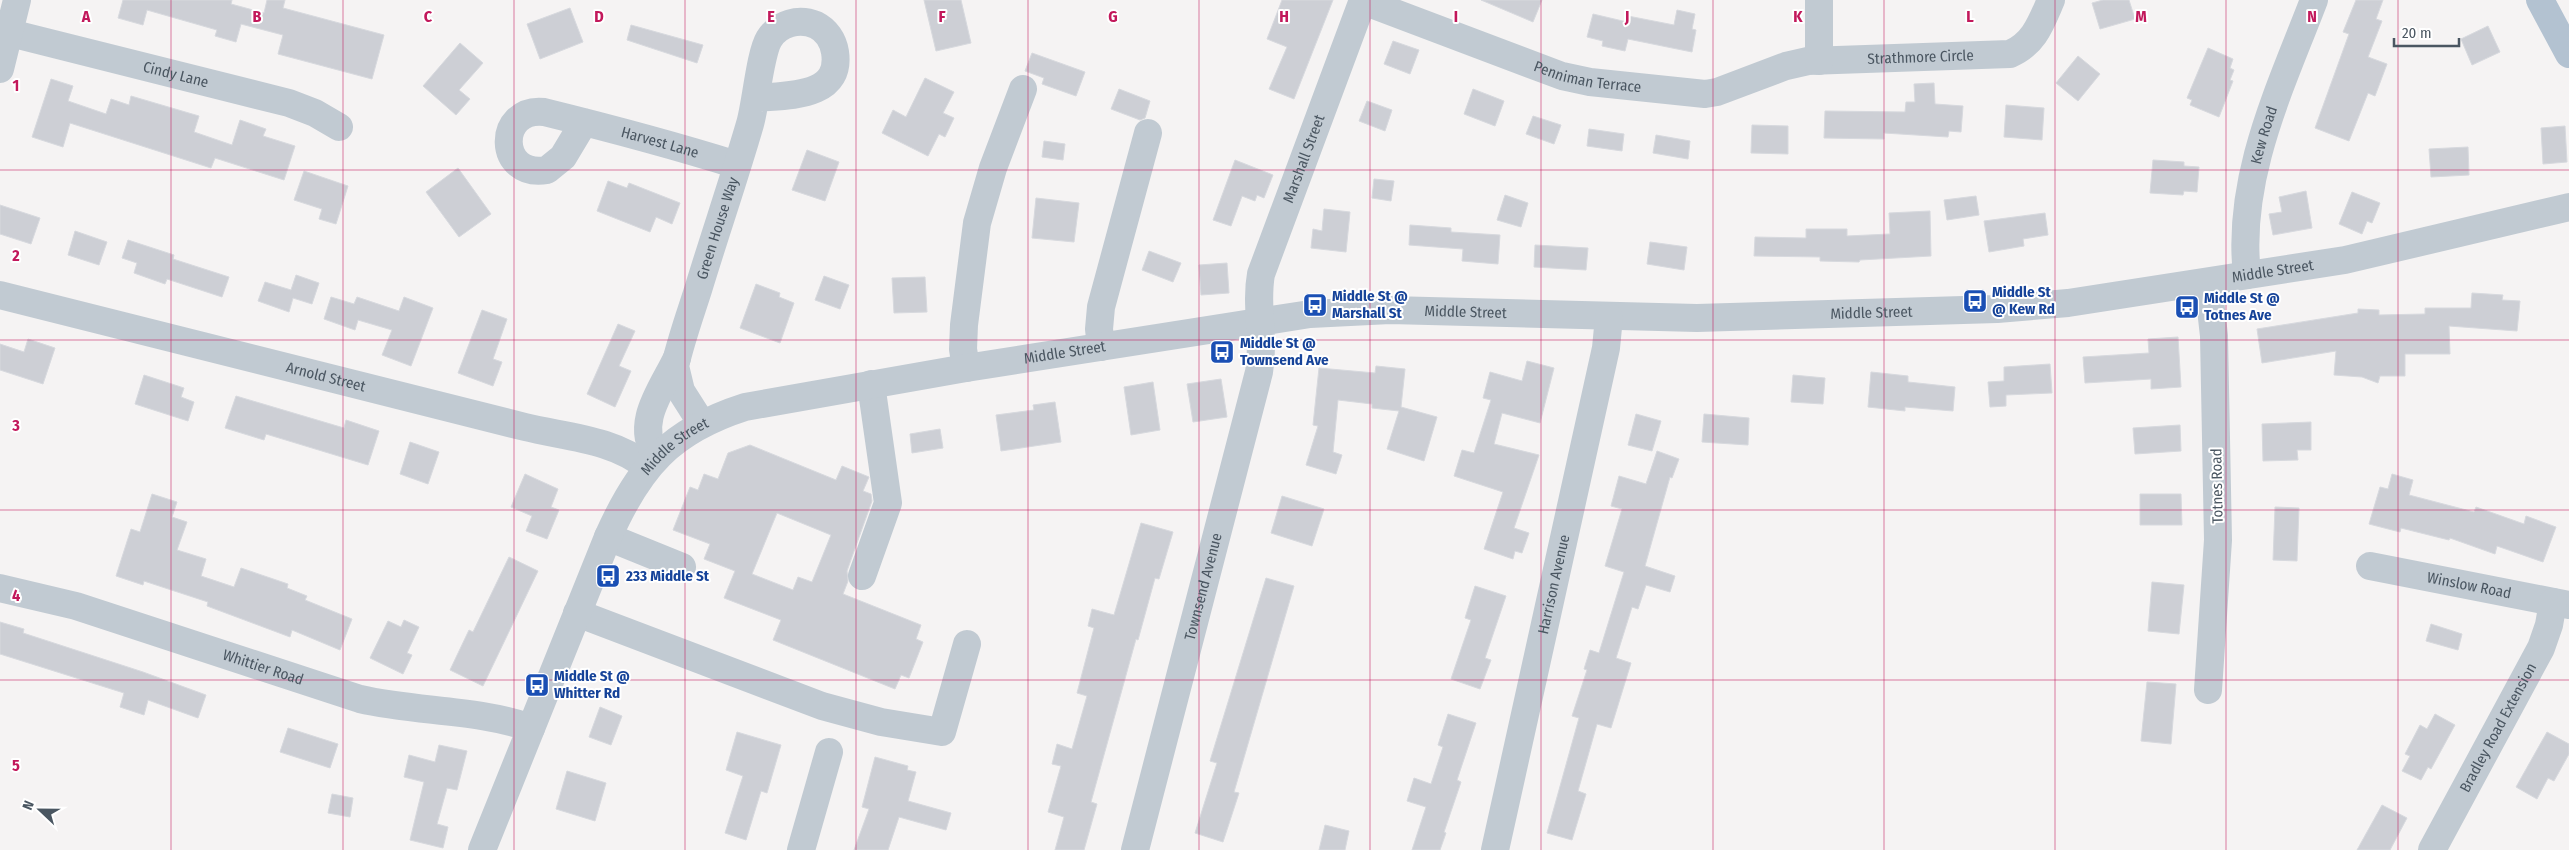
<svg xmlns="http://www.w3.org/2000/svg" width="2569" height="850" viewBox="0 0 2569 850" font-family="'Fira Sans Condensed',sans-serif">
<rect width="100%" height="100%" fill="#f5f3f3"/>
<!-- building -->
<g fill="#cdcfd5" stroke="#d7d9de" fill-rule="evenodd">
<polygon points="123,0 232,0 231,4 264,13 267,0 285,0 283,8 384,35 372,79 278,54 283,35 241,24 236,42 215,36 217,30 147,10 143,25 118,18"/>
<polygon points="924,0 961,0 971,43 936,51"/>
<polygon points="1282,0 1333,0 1294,99 1269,89 1287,47 1267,39"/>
<polygon points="1481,0 1542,0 1533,22"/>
<polygon points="2103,0 2129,0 2135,19 2100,29 2092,3"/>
<polygon points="2356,0 2383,0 2376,19 2382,21 2368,57 2387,64 2375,96 2368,93 2349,141 2315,128 2349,34 2343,32"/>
<polygon points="570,8 583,42 540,59 527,24"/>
<polygon points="1677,10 1695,14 1692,29 1696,30 1692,52 1628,39 1625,51 1602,46 1603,41 1587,37 1593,14 1627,22 1628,16 1674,25"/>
<polygon points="631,25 703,45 697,63 627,40"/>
<polygon points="2488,26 2500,52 2472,65 2461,39"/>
<polygon points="1393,41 1419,50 1410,74 1384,64"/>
<polygon points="460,43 483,63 459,90 470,99 456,115 423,86"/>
<polygon points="2208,48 2233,59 2230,68 2234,70 2230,80 2233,81 2219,117 2190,105 2192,100 2187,98"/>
<polygon points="1032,53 1085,72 1076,96 1042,84 1044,78 1025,71"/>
<polygon points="2078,56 2100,74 2078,101 2056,83"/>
<polygon points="925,78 954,92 943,113 954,118 945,137 939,134 928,156 882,133 893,110 906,117"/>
<polygon points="51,79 73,86 68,101 106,114 111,99 129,105 131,96 199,116 194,132 232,145 240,120 266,129 263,136 295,146 284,180 215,158 211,168 70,123 63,147 32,137"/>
<polygon points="1934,83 1935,104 1963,106 1961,132 1949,131 1948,137 1884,133 1884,139 1824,138 1825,111 1905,112 1906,102 1915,102 1914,84"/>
<polygon points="1119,89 1150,101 1145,118 1140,120 1111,109"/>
<polygon points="1473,89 1504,101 1495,126 1464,114"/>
<polygon points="1367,101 1392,110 1385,131 1359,121"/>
<polygon points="2006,105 2044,108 2042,140 2004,137"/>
<polygon points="1533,116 1561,125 1554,144 1526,134"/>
<polygon points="1752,125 1788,126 1788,154 1751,153"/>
<polygon points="2565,126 2567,162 2543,164 2541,128"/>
<polygon points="1589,129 1624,134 1622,151 1587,146"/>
<polygon points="1656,135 1690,141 1688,159 1653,153"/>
<polygon points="1044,141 1065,144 1063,160 1042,157"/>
<polygon points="2468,147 2469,175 2431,177 2429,149"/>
<polygon points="807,150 839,162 825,201 792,190"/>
<polygon points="1235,160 1273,175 1264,198 1257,195 1255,201 1242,196 1231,226 1213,220"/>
<polygon points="2153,160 2184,162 2184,166 2199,167 2197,192 2184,191 2183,195 2150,193"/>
<polygon points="458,168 491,214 459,237 426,192"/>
<polygon points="304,171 348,186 336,224 319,219 322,209 294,200"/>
<polygon points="1374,179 1394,181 1391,201 1372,198"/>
<polygon points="608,181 627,188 629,183 680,203 672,224 656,217 650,232 597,211"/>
<polygon points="2306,191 2312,228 2273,235 2269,214 2282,212 2279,197"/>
<polygon points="2352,192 2380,203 2372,223 2367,221 2362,234 2339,224"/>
<polygon points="1505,195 1528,203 1521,227 1497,220"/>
<polygon points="1976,196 1979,215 1947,220 1944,200"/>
<polygon points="1036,198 1079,203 1074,242 1032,238"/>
<polygon points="0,205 40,218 31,244 0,234"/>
<polygon points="1324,209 1350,212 1346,252 1311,248 1313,229 1322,231"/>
<polygon points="1930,211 1931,256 1860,260 1859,262 1820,261 1820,257 1754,256 1755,237 1806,238 1806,229 1847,229 1847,236 1890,234 1889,213"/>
<polygon points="2045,213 2048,235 2023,239 2024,246 1989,252 1984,221"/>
<polygon points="1410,225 1451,228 1451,232 1500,235 1498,264 1462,261 1463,249 1409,245"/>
<polygon points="75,231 107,242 99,265 68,255"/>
<polygon points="128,240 174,255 173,259 229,277 222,297 167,279 165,284 134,273 137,263 122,258"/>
<polygon points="1650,242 1687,247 1684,270 1647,264"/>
<polygon points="1535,245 1588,248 1586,270 1534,267"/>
<polygon points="1149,251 1181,263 1173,282 1142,270"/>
<polygon points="1227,263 1229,293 1201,295 1199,265"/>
<polygon points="296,275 319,283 312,304 293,298 289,312 258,301 265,282 291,290"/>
<polygon points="824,276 849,285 840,309 815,300"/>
<polygon points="925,277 927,312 894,313 892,278"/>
<polygon points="756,284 780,293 779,297 794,303 780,343 740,328"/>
<polygon points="2472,293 2503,295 2502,300 2520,301 2517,331 2449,326 2450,354 2405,354 2405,376 2380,376 2378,383 2362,377 2334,375 2336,351 2262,363 2257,329 2358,313 2358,309 2379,310 2379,315 2425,314 2425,308 2471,308"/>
<polygon points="331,297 354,304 357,297 399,311 404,297 433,308 411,366 382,355 392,330 358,320 355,330 324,319"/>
<polygon points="482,310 507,319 493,359 502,362 493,386 458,373"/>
<polygon points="618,324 635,331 619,366 631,371 615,407 587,394"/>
<polygon points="2178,337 2181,387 2151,389 2151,379 2085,383 2083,357 2149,353 2148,339"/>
<polygon points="28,339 55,348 43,384 0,370 0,344 24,352"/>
<polygon points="1527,361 1554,368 1540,423 1502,413 1494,444 1539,455 1514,528 1529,533 1522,553 1515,551 1513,559 1484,549 1503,492 1454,476 1462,450 1474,453 1491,400 1483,398 1490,372 1522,381"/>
<polygon points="2050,364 2052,393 2006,395 2006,406 1990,407 1988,382 2004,381 2004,367"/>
<polygon points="1376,366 1405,369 1401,407 1437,417 1424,461 1387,449 1399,411 1372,408 1372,404 1338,400 1333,452 1342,455 1336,474 1306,465 1318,426 1313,425 1319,368 1375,373"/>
<polygon points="1871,372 1908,376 1908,382 1955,387 1953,411 1905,407 1905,411 1868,407"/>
<polygon points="144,375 184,388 181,397 194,402 188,421 135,404"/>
<polygon points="1793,375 1825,378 1823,404 1791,402"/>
<polygon points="1221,379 1227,417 1193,422 1187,384"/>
<polygon points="1153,382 1160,430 1131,435 1124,387"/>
<polygon points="236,396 344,428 346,420 379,431 368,465 266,434 264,440 225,428"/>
<polygon points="1055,402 1061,442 1001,451 996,415 1034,410 1033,405"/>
<polygon points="1636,414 1661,421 1652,451 1628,445"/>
<polygon points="1704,414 1749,418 1748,445 1702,442"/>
<polygon points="2311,422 2311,450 2297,450 2298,460 2263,461 2262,424"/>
<polygon points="2180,425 2181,451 2135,454 2133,428"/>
<polygon points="940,429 943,448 912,453 910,434"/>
<polygon points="410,442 439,452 428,484 400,474"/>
<path d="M750,445L836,480L842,466L869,477L863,491L871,494L872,501L847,571L848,581L843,594L921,625L916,639L923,642L909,678L901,675L895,689L773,640L781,620L724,598L735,571L704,559L710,544L673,530L690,487L698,490L704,474L718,479L728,453ZM777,513L831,535L812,582L798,577L793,590L752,574Z"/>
<polygon points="1657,451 1679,459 1672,478 1670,477 1645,566 1675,576 1670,592 1646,585 1638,609 1632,607 1616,658 1631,663 1611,728 1597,724 1578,791 1586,794 1572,840 1547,833 1579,718 1572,716 1587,670 1584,669 1590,650 1599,653 1624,572 1605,566 1622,509 1611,506 1619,476 1646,484"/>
<polygon points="525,474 558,489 551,507 559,510 547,539 526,531 532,516 511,507"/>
<polygon points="2392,474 2413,480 2409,495 2474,512 2476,507 2524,524 2526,516 2556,527 2543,562 2497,546 2495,554 2450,538 2449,540 2401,528 2400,532 2369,524 2380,487 2388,489"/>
<polygon points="152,494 177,502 172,517 187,522 177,550 206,559 201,576 234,587 241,568 288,584 287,588 307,596 305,600 352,619 340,650 292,630 290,637 207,606 208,602 144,581 143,585 116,576 131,529 140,532"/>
<polygon points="2140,494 2181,494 2182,525 2140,525"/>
<polygon points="1282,496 1324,509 1312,546 1271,533"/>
<polygon points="2275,507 2299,508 2297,561 2273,560"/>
<polygon points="1141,523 1173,532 1159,579 1155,578 1138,640 1136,639 1091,802 1097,804 1084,850 1055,850 1064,817 1048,812 1061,766 1052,764 1057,744 1072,749 1087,696 1077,693 1094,628 1088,626 1092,609 1114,615"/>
<polygon points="509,557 538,571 483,686 450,670 469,630 473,632"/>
<polygon points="1266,578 1294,586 1234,792 1239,793 1223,842 1195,833 1217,763 1210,761"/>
<polygon points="2152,582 2184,585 2179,634 2148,631"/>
<polygon points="1475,586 1506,596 1485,658 1491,660 1480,689 1451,679 1471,620 1465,618"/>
<polygon points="404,620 419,627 407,653 412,655 403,674 370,658 388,621 401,627"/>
<polygon points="0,622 24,629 23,633 143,672 206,695 198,718 148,700 144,715 120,707 124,693 0,654"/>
<polygon points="2431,624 2462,634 2458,650 2426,641"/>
<polygon points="2147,682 2176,684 2171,744 2141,741"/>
<polygon points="600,707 622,716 611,745 589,737"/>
<polygon points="1448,714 1476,723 1457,780 1461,782 1444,832 1446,833 1440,850 1412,850 1426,807 1407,801 1414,778 1431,784 1443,747 1438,745"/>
<polygon points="2435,714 2455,725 2431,769 2428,767 2421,780 2402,771 2410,756 2405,754 2420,725 2427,729"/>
<polygon points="288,728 338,744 330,768 280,752"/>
<polygon points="737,732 781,745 767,793 761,791 746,840 725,833 743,776 726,770"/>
<polygon points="2547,732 2569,744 2569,754 2554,781 2548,778 2537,799 2516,787"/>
<polygon points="439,745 467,751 457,790 447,788 437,824 448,827 443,848 410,840 424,782 404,777 409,755 435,762"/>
<polygon points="875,757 908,766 907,770 916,772 908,801 951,813 946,830 899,817 888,850 854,850 869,809 862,807"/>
<polygon points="567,771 606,783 595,821 556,809"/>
<polygon points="332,794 353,798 350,817 328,813"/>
<polygon points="2382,805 2407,818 2390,850 2357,850"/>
<polygon points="1325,825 1349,831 1345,850 1319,850"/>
</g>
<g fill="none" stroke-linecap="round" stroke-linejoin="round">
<!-- minor -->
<g stroke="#c1cad2" stroke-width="28">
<path id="s1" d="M1363,1L1562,76L1590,82L1705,94L1717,92L1786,66L1808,61L2010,54C2034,44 2041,23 2051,0"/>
<path id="s2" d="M10,33L289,103L315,113L339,127"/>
<polyline points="1819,61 1819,0"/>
<polyline points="0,69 17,0"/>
<path id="s3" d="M584,122L563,157L547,170C497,179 496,107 544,112C609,128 673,145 737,165"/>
<path id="s4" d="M2247,275C2236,178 2280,89 2314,0"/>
<path id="s5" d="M0,295L525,427C566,437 614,439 647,467"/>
<polyline points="1101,347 1099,329 1101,307 1148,133"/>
<polyline points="966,368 963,349 964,325 977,223 993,168 1023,89"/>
<path id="s6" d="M702,424L681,391L675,366C681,340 690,315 698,290C715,234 734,179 750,124C756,103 760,54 769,39C779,23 799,18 816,25C826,30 833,40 835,52C842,98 787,95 757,98"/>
<path d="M657,456C633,424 663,388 677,358"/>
<polyline points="608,537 682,567"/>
<path id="s7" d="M2370,566L2569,605"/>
<polyline points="862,576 888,503 871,384"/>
<path id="s8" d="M0,588L76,606L360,699C416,712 477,709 531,728"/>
<polyline points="577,613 822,706 881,722 942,732 967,644"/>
<polyline points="2208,690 2218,540 2214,336 2208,282"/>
<path id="s9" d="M482,850L608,537C639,467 670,431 745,407L966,368L1310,314L1390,310L1697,318L1997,309L2068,303L2345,260L2569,207"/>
<polyline points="801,850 829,752"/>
<path id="s10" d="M1135,850L1259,372C1265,338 1255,307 1261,274L1363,0"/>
<path id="s11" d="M1495,850L1606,348L1609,317"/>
<path id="s12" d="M2432,850L2541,648L2549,625L2553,602"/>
</g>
<!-- major -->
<polyline stroke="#b3c2d1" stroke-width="28" points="2540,0 2569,54"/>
</g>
<!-- grid -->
<path fill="none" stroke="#c2185b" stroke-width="1" stroke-opacity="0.55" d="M171,0V850M343,0V850M514,0V850M685,0V850M856,0V850M1028,0V850M1199,0V850M1370,0V850M1541,0V850M1713,0V850M1884,0V850M2055,0V850M2226,0V850M2398,0V850M0,170H2569M0,340H2569M0,510H2569M0,680H2569"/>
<!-- icons -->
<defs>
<symbol id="bus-square" viewBox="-11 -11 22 22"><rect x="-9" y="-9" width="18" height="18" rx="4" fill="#1a4fb4" stroke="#fff"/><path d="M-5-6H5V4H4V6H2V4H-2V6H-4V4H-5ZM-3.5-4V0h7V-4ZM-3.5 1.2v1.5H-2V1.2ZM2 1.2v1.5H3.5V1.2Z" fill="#fff"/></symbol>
</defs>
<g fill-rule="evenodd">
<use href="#bus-square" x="1961" y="287" width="28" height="28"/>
<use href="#bus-square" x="1301" y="291" width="28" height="28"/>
<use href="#bus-square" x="2173" y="293" width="28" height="28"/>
<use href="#bus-square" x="1208" y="338" width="28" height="28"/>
<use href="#bus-square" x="594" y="562" width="28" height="28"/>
<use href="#bus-square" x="523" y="671" width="28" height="28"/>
</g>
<g text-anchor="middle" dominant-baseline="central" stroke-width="4" stroke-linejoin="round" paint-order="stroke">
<!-- street labels -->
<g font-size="15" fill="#4a5661" stroke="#fff">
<text stroke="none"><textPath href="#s1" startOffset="578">Strathmore Circle</textPath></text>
<text stroke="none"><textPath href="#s2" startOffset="171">Cindy Lane</textPath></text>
<text stroke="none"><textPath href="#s1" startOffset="238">Penniman Terrace</textPath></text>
<text stroke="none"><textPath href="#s4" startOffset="142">Kew Road</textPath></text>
<text stroke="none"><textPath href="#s3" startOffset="289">Harvest Lane</textPath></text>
<text stroke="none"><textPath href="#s10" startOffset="715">Marshall Street</textPath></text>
<text stroke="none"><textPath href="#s6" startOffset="209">Green House Way</textPath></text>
<text stroke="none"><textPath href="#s9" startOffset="2072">Middle Street</textPath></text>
<text stroke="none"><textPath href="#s9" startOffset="1262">Middle Street</textPath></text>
<text stroke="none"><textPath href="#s9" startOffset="1668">Middle Street</textPath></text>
<text stroke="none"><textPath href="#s9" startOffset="858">Middle Street</textPath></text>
<text stroke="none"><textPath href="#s5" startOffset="336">Arnold Street</textPath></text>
<text stroke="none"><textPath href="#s9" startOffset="452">Middle Street</textPath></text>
<text transform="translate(2217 486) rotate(-91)">Totnes Road</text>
<text stroke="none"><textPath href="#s11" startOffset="272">Harrison Avenue</textPath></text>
<text stroke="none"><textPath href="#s7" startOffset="101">Winslow Road</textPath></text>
<text stroke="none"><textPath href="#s10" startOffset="272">Townsend Avenue</textPath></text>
<text stroke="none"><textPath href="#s8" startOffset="275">Whittier Road</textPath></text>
<text stroke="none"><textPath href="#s12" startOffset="139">Bradley Road Extension</textPath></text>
</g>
<!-- transit labels -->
<g font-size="15" font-weight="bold" fill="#164399" stroke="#fff" text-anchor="start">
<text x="1992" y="292">Middle St<tspan x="1992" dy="17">@ Kew Rd</tspan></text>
<text x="1332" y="296">Middle St @<tspan x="1332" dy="17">Marshall St</tspan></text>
<text x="2204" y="298">Middle St @<tspan x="2204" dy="17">Totnes Ave</tspan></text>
<text x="1240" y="343">Middle St @<tspan x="1240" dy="17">Townsend Ave</tspan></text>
<text x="626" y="576">233 Middle St</text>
<text x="554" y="676">Middle St @<tspan x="554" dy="17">Whitter Rd</tspan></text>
</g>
</g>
<g font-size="16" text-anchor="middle" font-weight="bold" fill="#c2185b" stroke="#fff" stroke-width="4" stroke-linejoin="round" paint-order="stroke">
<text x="86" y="22">A</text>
<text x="257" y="22">B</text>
<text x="428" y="22">C</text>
<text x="599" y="22">D</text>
<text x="771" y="22">E</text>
<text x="942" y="22">F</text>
<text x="1113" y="22">G</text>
<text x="1284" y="22">H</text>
<text x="1456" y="22">I</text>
<text x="1627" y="22">J</text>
<text x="1798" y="22">K</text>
<text x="1970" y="22">L</text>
<text x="2141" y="22">M</text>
<text x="2312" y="22">N</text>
<text x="16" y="91">1</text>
<text x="16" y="261">2</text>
<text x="16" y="431">3</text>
<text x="16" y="601">4</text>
<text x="16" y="771">5</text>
</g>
<!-- north arrow -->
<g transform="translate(40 810) rotate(292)" stroke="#ffffff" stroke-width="4" paint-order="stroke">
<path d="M0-4L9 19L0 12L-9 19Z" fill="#4a5661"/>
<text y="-8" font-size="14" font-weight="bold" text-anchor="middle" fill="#4a5661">N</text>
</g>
<!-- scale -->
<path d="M2394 38v8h65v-8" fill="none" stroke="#4a5661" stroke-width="2.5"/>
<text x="2402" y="38" font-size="15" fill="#4a5661" stroke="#ffffff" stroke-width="4" paint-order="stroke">20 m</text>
</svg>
